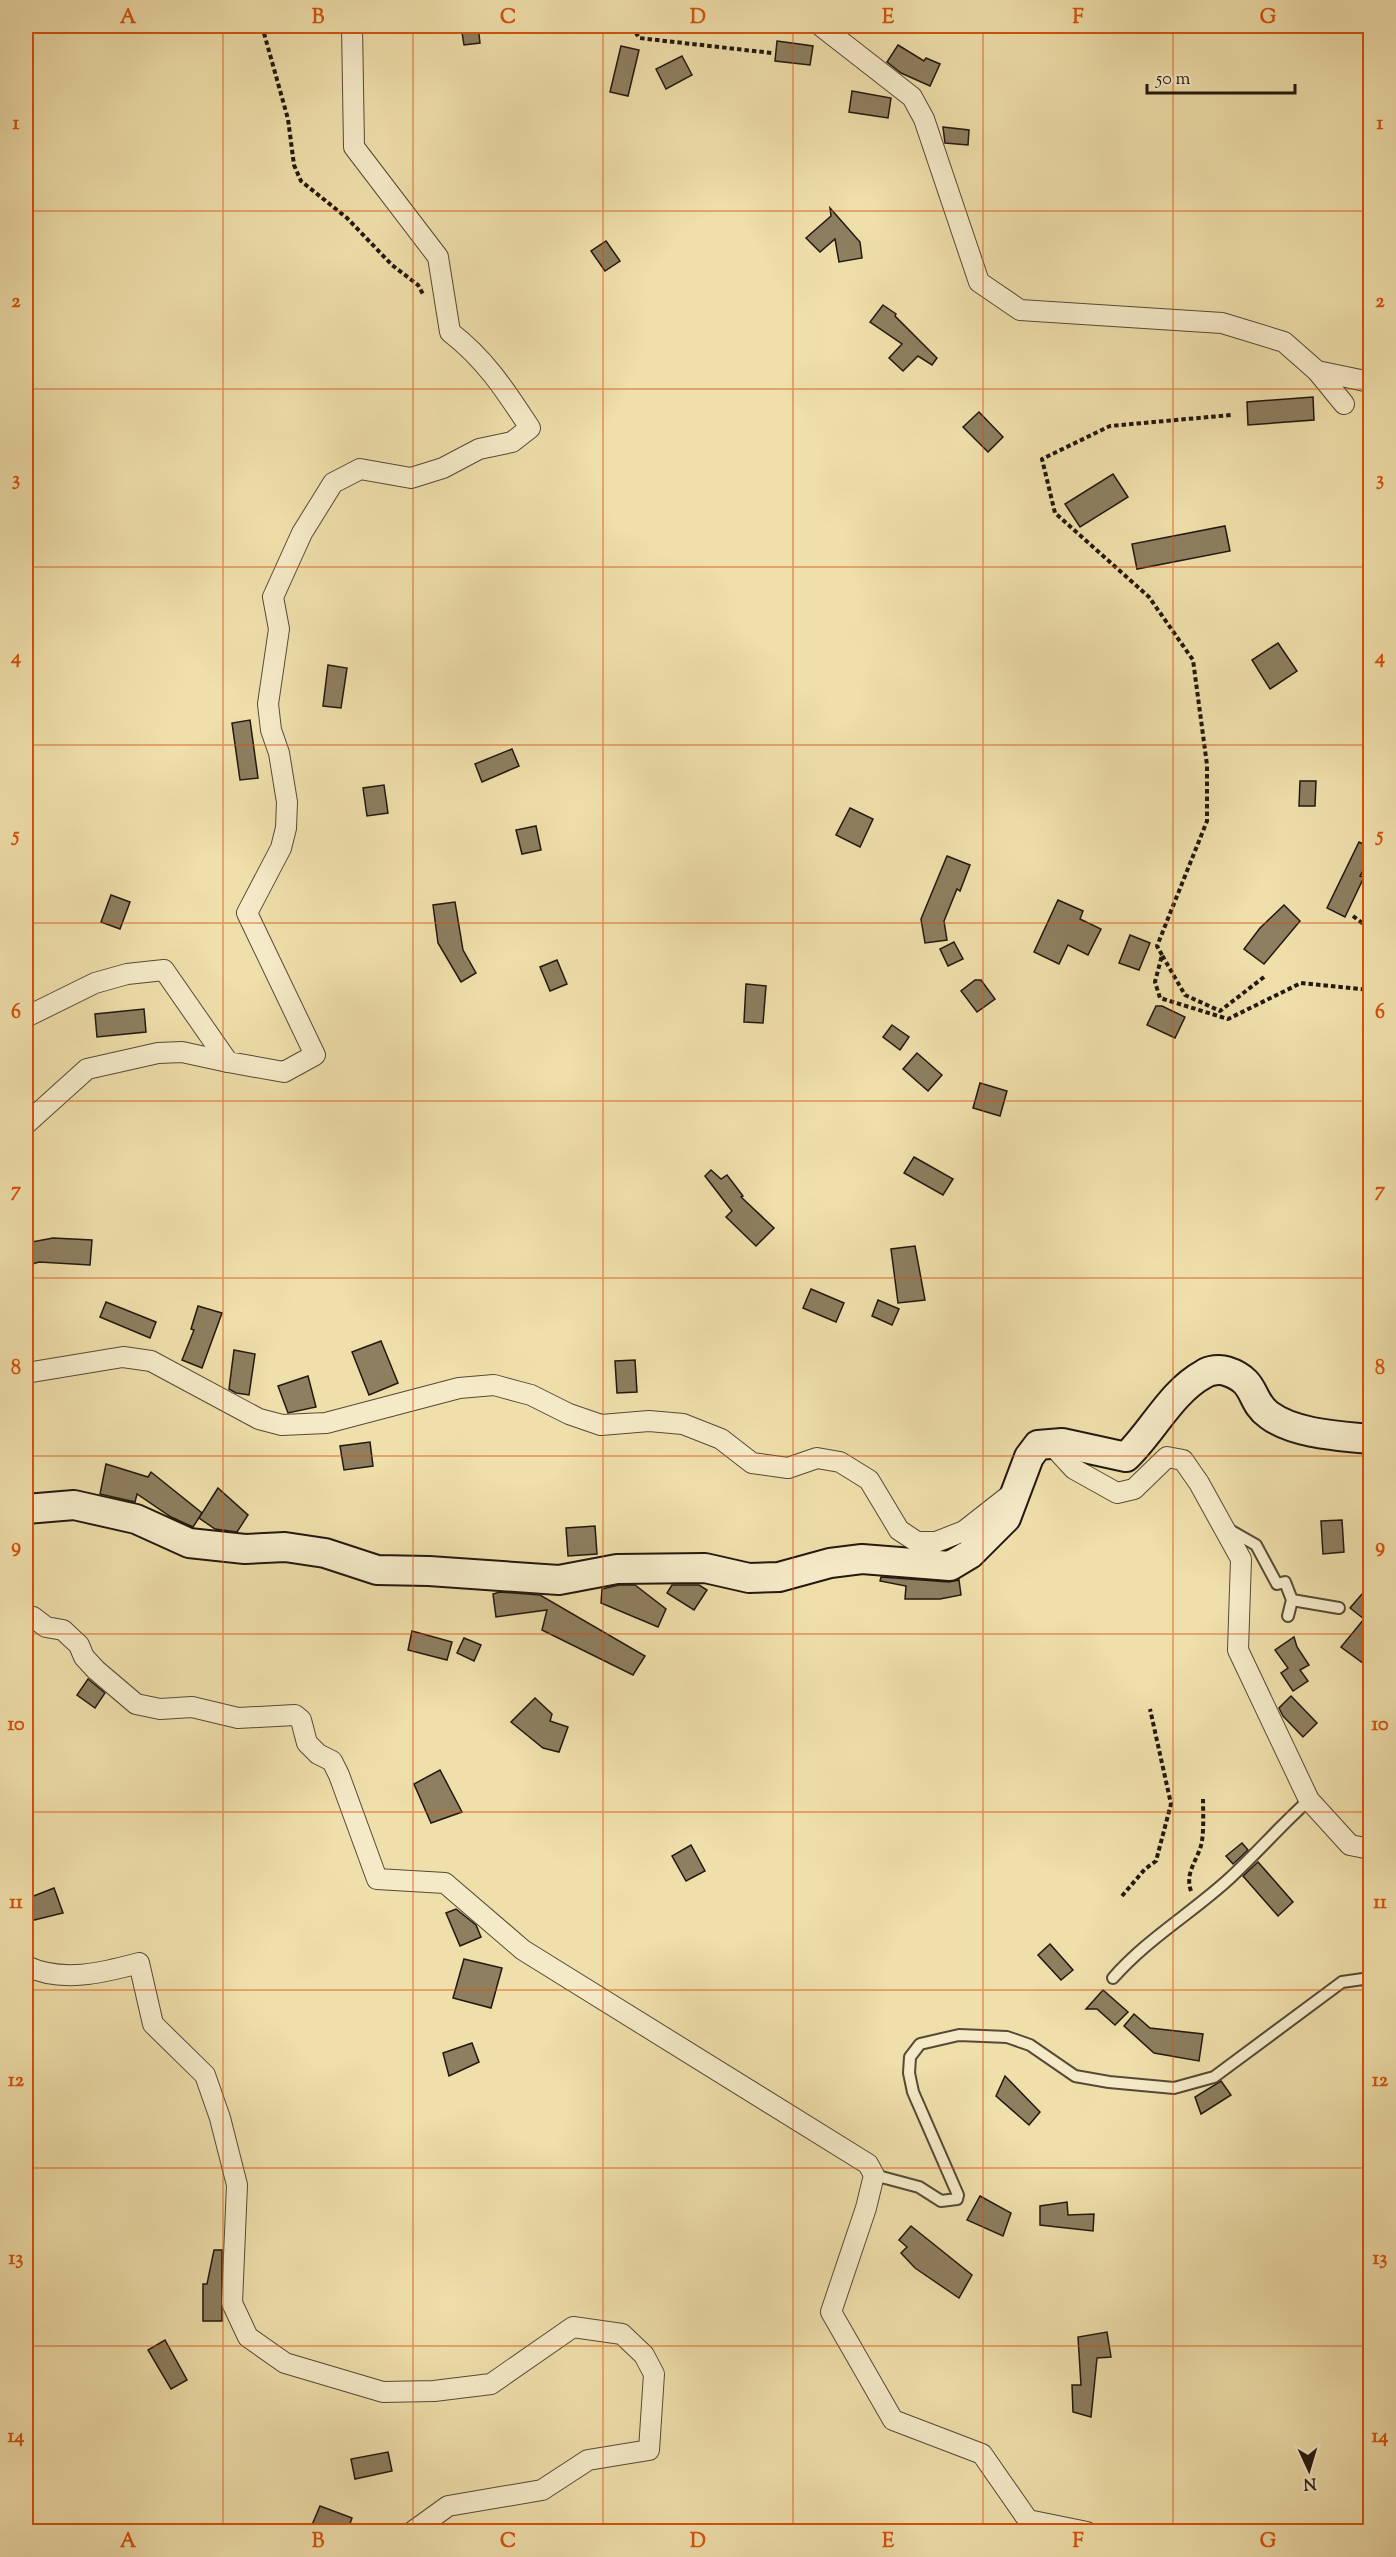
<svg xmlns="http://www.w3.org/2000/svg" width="1396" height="2557" viewBox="0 0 1396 2557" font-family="'Sorts Mill Goudy',serif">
<rect width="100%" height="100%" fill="#efdfab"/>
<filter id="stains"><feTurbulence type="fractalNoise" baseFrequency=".00333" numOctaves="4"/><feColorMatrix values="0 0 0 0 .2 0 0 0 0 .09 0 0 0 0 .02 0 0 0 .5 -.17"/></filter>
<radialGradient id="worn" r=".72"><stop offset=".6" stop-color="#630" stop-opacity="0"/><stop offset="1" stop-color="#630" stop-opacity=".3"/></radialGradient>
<!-- building -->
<g fill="#8d7f60" stroke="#22180e" stroke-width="1.5">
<polygon points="461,26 478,26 480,43 464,45"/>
<polygon points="777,41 813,46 810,65 775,61"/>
<polygon points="898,45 924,61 926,58 940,64 930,86 901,73 887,62"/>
<polygon points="621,46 639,50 628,96 610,92"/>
<polygon points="682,56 692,75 666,89 656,69"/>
<polygon points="852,91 891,98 888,118 849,112"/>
<polygon points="943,127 969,130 968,145 945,143"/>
<polygon points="830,208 860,242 862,258 839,262 835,239 820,252 806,238 831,216"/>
<polygon points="606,241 620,261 605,271 591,251"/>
<polygon points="883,305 896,314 895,316 937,358 932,365 918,356 903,371 889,358 902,344 870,322"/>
<polygon points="1313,397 1314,420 1248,425 1247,402"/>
<polygon points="979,412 1003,437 988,452 963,427"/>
<polygon points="1113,474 1128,497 1080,527 1065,504"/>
<polygon points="1225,526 1230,551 1137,569 1132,544"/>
<polygon points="1278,643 1297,671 1270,689 1252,660"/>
<polygon points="328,665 347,668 341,708 323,706"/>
<polygon points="250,720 258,778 240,780 232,723"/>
<polygon points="512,749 519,766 482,782 475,764"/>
<polygon points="1300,781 1316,781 1315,806 1299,806"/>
<polygon points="384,785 388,813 367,816 363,788"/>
<polygon points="850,808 873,819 860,847 836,835"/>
<polygon points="536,826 541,850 522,854 516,830"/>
<polygon points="1359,842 1371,848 1371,857 1360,876 1364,877 1345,917 1327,908"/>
<polygon points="947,856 970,865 960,891 957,889 944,921 947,940 925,943 921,919"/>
<polygon points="111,895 130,902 120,929 101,922"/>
<polygon points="1058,900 1083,911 1080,919 1101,929 1088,955 1068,945 1059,964 1034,952"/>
<polygon points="455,902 463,950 476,973 461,982 438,943 433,905"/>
<polygon points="1284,905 1300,921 1264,964 1244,949 1260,928"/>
<polygon points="1130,935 1150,943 1139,970 1119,963"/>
<polygon points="954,942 963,959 948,966 940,949"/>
<polygon points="557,960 567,984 550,991 540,967"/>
<polygon points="975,980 981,980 995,999 977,1012 961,991"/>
<polygon points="746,984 766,986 763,1023 744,1022"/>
<polygon points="1156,1006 1162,1006 1185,1017 1175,1038 1147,1025"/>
<polygon points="144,1009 146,1032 97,1037 95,1014"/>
<polygon points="892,1025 909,1037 900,1050 883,1037"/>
<polygon points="917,1053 942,1075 928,1091 903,1069"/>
<polygon points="980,1083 1007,1091 1000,1116 973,1108"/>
<polygon points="914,1157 953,1179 943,1195 904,1173"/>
<polygon points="711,1170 721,1179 727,1175 743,1196 741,1197 774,1228 756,1246 726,1217 732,1211 705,1176"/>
<polygon points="53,1238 92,1240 90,1265 39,1262 26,1266 26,1243"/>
<polygon points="915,1246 925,1300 898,1303 891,1249"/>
<polygon points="811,1289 844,1303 836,1322 803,1308"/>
<polygon points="878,1300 899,1309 892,1325 872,1316"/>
<polygon points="106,1302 156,1322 150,1338 100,1317"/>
<polygon points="198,1306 222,1313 202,1368 182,1360 194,1330 191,1329"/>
<polygon points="381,1341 398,1383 369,1395 352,1352"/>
<polygon points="234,1350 255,1354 249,1395 236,1393 229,1389"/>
<polygon points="635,1360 637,1392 617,1393 615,1361"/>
<polygon points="308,1376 316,1407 288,1413 278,1386"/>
<polygon points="370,1442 373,1466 344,1470 340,1446"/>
<polygon points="106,1464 148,1477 151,1472 202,1513 193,1527 171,1517 137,1494 135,1502 100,1494"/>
<polygon points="218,1488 248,1515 237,1532 215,1529 199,1518"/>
<polygon points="1342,1520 1344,1552 1323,1554 1321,1521"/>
<polygon points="595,1526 597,1554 568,1556 566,1528"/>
<polygon points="881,1577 949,1582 959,1580 961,1595 940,1599 905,1599 906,1586 880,1581"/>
<polygon points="619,1585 635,1585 666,1609 658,1627 601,1603 602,1589"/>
<polygon points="672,1585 699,1585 707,1590 694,1610 667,1593"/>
<polygon points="500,1592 540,1595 645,1656 633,1675 542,1630 547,1610 496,1617 493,1594"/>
<polygon points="1362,1594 1371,1601 1371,1669 1341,1647 1364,1619 1350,1608"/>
<polygon points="412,1631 452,1642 447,1660 408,1650"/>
<polygon points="1294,1637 1297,1647 1309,1665 1300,1670 1308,1681 1293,1691 1281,1673 1288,1668 1275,1650"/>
<polygon points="464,1638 481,1645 474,1661 457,1653"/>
<polygon points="88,1679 105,1693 95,1708 77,1695"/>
<polygon points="1291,1696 1317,1723 1303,1737 1283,1716 1279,1708"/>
<polygon points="535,1698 552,1714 550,1721 568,1727 559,1752 543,1748 511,1722"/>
<polygon points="440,1770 462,1812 431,1823 414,1784"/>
<polygon points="1242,1843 1248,1850 1233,1864 1226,1856"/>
<polygon points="691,1845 705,1871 686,1881 672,1856"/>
<polygon points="1258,1862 1293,1902 1278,1916 1243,1876"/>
<polygon points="54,1888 63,1913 26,1922 26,1899"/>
<polygon points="456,1909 476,1925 481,1937 460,1946 446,1913"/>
<polygon points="1050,1944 1073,1970 1061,1980 1038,1955"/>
<polygon points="464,1959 502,1968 491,2008 453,1998"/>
<polygon points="1103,1990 1128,2012 1115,2025 1097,2009 1086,2009"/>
<polygon points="1134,2014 1150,2028 1203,2034 1199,2061 1154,2053 1124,2026"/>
<polygon points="472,2043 479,2062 449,2076 443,2053"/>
<polygon points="1005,2076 1040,2112 1029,2125 996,2096"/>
<polygon points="1221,2081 1231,2095 1201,2114 1195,2097"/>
<polygon points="980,2196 1011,2213 1003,2236 967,2220"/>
<polygon points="1067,2202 1068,2215 1094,2214 1093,2231 1040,2225 1040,2206"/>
<polygon points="911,2226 972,2275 959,2298 915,2268 901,2253 907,2247 899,2240"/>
<polygon points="214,2250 222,2250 222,2321 203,2321 203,2284 207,2284"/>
<polygon points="1107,2332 1111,2357 1097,2358 1091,2417 1073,2412 1072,2385 1081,2385 1078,2337"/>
<polygon points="165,2340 187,2380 171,2389 148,2350"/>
<polygon points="388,2452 392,2471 355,2479 351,2459"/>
<polygon points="320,2506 352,2518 347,2532 309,2532"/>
</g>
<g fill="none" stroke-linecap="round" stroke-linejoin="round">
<defs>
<g id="lane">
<polyline points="1228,1529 1256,1545 1277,1584 1285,1582 1292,1600 1288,1616"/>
<polyline points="1292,1600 1339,1608"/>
<path d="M1113,1978C1147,1939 1192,1913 1230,1878C1257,1853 1281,1825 1309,1800"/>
<polyline points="874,2175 919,2187 941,2201 957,2199 958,2195 913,2092 909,2073 910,2057 920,2044 959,2035 1007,2037 1030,2045 1075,2076 1109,2082 1174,2088 1214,2077 1342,1982 1363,1979 1370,1983"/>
</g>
<g id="street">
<polyline points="821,26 912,97 924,119 979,282 1020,310 1222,323 1284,342 1317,371 1344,404"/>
<polyline points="1317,371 1370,382"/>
<path d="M26,1017L95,983L127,974L164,970L228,1062L284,1072L315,1055L247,913L281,848L286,828L287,802L279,753L271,730L268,704L279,629L273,597L302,533L333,483L360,469L411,478L443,468L479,449L512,442L530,428C505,390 486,360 450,332L438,257L354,147L352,26"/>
<polyline points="26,1124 87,1069 158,1053 182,1052 228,1062"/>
<polyline points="26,1373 123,1357 151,1361 259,1419 282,1425 326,1423 459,1388 494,1385 531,1395 569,1414 601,1425 649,1421 683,1424 721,1439 752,1463 788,1468 817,1458 840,1462 869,1480 899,1530 917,1542 936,1542 964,1531 1015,1491"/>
<polyline points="1052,1445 1074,1469 1117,1493 1134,1489 1167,1457 1183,1460 1199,1483 1241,1559 1238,1650 1309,1800 1350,1845 1370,1849"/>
<polyline points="26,1616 33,1617 46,1627 63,1630 79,1645 84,1657 96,1670 136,1704 160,1709 192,1707 238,1718 295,1715 301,1720 307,1743 318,1754 332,1761 339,1775 377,1879 445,1883 523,1950 868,2164 874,2175 866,2208 831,2312 893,2420 982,2454 1028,2520 1087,2532"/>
<path d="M26,1966C62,1983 102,1973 139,1963L153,2024L205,2075L220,2118L237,2185L232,2303L248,2337L285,2363L383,2392L434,2391L491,2384L573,2327L622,2334L644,2355L654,2374L649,2450L588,2460L542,2490L448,2506L412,2532"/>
</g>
<path id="secondary" d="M26,1509L74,1505L136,1519L189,1543L245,1549L285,1547L325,1553L377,1570L429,1571L559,1580L617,1569L705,1568L749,1578L779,1577L830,1563L862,1559L950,1566L970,1554L1006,1518L1029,1457L1038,1445L1062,1443L1126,1457C1153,1431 1171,1392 1204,1374C1210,1370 1220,1369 1226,1371C1258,1381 1249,1401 1269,1415C1294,1434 1340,1436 1370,1439"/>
</defs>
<!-- lane casing -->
<use href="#lane" stroke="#554a35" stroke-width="14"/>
<!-- street casing -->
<use href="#street" stroke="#554a35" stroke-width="22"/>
<!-- secondary casing -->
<use href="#secondary" stroke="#22180e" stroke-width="32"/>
<!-- path -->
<g stroke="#22180e" stroke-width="4" stroke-dasharray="4.5 3" stroke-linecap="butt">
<polyline points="262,26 288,119 294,165 301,181 347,218 392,265 418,285 424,296"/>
<polyline points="632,26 639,38 772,53"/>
<polyline points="1353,916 1370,929"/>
<polyline points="1162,955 1157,946 1207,821 1207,765 1193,660 1149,597 1055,513 1042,459 1110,426 1231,415"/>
<polyline points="1264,977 1220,1011 1185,995 1162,955 1155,982 1160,998 1228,1019 1301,983 1370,990"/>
<path d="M1191,1891C1184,1872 1199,1859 1202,1841C1204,1827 1203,1811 1203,1797"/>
<polyline points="1122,1896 1145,1869 1156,1861 1171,1804 1150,1709"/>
</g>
<!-- lane -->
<use href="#lane" stroke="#f5eac8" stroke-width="10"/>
<!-- street -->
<use href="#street" stroke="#f5eac8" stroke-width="20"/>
<!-- secondary -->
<use href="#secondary" stroke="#f5eac8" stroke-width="28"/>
</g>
<!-- grid -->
<path fill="none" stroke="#d4520c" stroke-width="1.5" stroke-opacity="0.55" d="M223,26V2532M413,26V2532M603,26V2532M793,26V2532M983,26V2532M1173,26V2532M26,211H1370M26,389H1370M26,567H1370M26,745H1370M26,923H1370M26,1101H1370M26,1278H1370M26,1456H1370M26,1634H1370M26,1812H1370M26,1990H1370M26,2168H1370M26,2346H1370"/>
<!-- margin -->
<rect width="1396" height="2557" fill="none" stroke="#efdfab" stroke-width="66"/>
<!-- north arrow -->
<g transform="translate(1309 2470) rotate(176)" stroke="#f5eac8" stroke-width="4.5" paint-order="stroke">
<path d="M0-4.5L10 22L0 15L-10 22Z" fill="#22180e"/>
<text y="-9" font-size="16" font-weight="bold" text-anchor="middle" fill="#22180e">N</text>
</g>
<!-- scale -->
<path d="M1147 84v9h148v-9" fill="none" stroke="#22180e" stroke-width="3"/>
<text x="1156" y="84" font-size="18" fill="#22180e" stroke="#f5eac8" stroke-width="4.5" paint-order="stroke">50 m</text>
<rect x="33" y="33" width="1330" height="2491" fill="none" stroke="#d4520c" stroke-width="2"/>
<g font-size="20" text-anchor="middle" font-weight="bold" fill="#d4520c">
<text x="128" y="23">A</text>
<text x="318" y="23">B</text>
<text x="508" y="23">C</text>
<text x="698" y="23">D</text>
<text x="888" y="23">E</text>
<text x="1078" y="23">F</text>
<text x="1268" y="23">G</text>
<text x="16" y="129">1</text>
<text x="1380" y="129">1</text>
<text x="16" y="307">2</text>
<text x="1380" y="307">2</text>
<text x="16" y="485">3</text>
<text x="1380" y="485">3</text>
<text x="16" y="663">4</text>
<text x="1380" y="663">4</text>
<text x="16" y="841">5</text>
<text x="1380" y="841">5</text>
<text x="16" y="1018">6</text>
<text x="1380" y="1018">6</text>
<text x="16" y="1196">7</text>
<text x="1380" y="1196">7</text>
<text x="16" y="1374">8</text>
<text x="1380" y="1374">8</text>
<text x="16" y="1552">9</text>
<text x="1380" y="1552">9</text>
<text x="16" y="1730">10</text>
<text x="1380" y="1730">10</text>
<text x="16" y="1908">11</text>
<text x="1380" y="1908">11</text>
<text x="16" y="2086">12</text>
<text x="1380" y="2086">12</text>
<text x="16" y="2264">13</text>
<text x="1380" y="2264">13</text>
<text x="16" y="2442">14</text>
<text x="1380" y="2442">14</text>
<text x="128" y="2547">A</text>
<text x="318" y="2547">B</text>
<text x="508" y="2547">C</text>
<text x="698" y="2547">D</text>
<text x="888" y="2547">E</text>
<text x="1078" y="2547">F</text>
<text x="1268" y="2547">G</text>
</g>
<rect width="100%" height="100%" filter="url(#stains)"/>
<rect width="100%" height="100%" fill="url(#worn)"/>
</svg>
